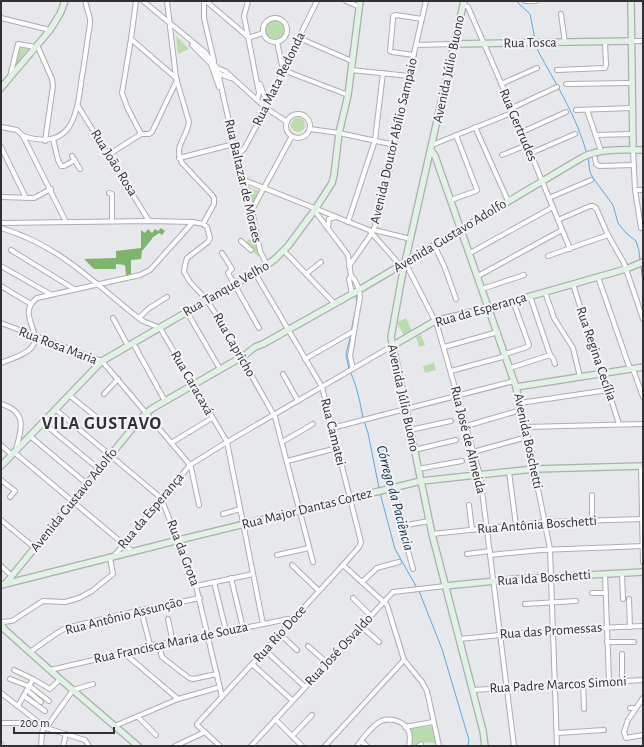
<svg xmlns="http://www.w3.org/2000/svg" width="644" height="747" viewBox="0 0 644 747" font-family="'Alegreya Sans',sans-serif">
<rect width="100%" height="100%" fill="#e7e8ec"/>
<!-- green -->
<g fill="#b8dcac">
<circle cx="274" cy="30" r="10"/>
<polygon points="176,36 189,49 178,54"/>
<polygon points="20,47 28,49 16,64 19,48"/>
<circle cx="298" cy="125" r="7"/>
<polygon points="248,187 260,191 253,203 252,202"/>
<polygon points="255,235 260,255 258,257 246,242"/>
<polygon points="406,318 412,331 404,336 397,322"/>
<polygon points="421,335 425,345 419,347 416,337"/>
<polygon points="40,341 67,351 65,353 39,343"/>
<polygon points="434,363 436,370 425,373 423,366"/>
<polygon points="387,444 390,459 382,460 379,446"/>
<path d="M430,726L432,727L436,744C422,740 422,745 411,746L412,737L410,729Z"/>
</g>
<!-- forest -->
<polygon fill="#7eb46b" points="161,228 165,231 162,235 159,233 152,238 152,239 142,251 141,259 131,260 131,275 126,276 125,265 116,264 116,269 94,269 84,259 116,258 116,251 141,248 141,230 145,233 148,229 152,233 155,229 158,231"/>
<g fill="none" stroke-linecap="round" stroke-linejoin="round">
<!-- stream -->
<g stroke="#57a9e2" stroke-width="1">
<polyline points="516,1 530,14 535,39"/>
<path d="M536,44L538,51C556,84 577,117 587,154"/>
<polyline points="588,157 590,172 593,178 613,205 618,223 626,233 636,241 639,251 640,261"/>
<polyline points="641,266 643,283"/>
<polyline points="356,296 357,304"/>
<polyline points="351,331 355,313"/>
<polyline points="349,369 346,354 351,334"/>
<path d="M350,371C357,386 360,402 363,418"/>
<polyline points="364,421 368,433 379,488"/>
<polyline points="380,493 395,549 417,588"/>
<polyline points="419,591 442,649 469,740 468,746"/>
</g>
<defs>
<g id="street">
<polyline points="136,1 131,39 122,93 127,107 141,134 149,134 152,132 177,80"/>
<polyline points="143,1 205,52 217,68 234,144 252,210 260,251 267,265"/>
<path d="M167,1L176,78L189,122C187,138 173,146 182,163L212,195L214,198V204L203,224"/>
<polyline points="204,1 204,18 214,61"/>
<polyline points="206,1 247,36"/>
<polyline points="248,1 244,16 259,93 257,100"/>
<polyline points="346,1 360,7"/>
<polyline points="525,1 536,1"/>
<polyline points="463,4 468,7 512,108 570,249"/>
<polyline points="561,14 565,43"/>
<circle cx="275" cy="30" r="12"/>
<polyline points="1,18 50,30"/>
<polyline points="248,38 263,33"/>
<polyline points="299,38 352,61"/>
<polyline points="131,39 176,78"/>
<polyline points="632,41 643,41"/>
<polyline points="277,42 283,70 348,95"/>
<polyline points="37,45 52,79 53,86 45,141"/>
<polyline points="192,45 211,64 219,87"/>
<polyline points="416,45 454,44"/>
<polyline points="414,55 392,52 390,51 393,19 393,16 396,15 422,19"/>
<polyline points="214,69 217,68 225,71 266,108 287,122"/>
<polyline points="351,70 409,76"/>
<polyline points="557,70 605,68 606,65 605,42"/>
<polyline points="217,73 231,78"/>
<polyline points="10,77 18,44 35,47"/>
<polyline points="260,84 264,95 269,101"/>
<polyline points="501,84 537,68"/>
<polyline points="566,84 632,83"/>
<polyline points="78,106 149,221"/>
<polyline points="512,108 557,87"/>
<polyline points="576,110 633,108"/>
<polyline points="587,110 601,151"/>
<circle cx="298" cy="126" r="12"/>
<polyline points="1,127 17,130 23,136 66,222"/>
<polyline points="475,127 508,201"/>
<polyline points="310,129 339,133 395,145"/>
<polyline points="522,132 566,112"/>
<polyline points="596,135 633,134"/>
<path d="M23,136C73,152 77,114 82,76C85,59 87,42 90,24V19L85,1"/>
<polyline points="53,139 58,160 61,166 64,166 75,160"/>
<polyline points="432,145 514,112"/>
<polyline points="1,147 26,198"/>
<polyline points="633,150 635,190 641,228 643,228"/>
<polyline points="531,153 575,134"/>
<polyline points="237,154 244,149 266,108 283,70 317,1"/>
<polyline points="108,155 141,134"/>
<polyline points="502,155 527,145"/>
<polyline points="72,156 80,169"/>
<polyline points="179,158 234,144"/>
<polyline points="595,158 596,164 599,166 634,165"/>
<polyline points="244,180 369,230 400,265"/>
<polyline points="635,190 643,190"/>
<polyline points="109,193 112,194 112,221"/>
<polyline points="1,197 34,198 51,189"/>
<polyline points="549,198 591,180"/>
<polyline points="451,200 476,191 477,190 456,135"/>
<polyline points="252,210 292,136"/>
<polyline points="314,210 348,255 351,276 349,279 352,294"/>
<polyline points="558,220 590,206 593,206 596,208 608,235 624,263 643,319"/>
<polyline points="348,222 375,140 383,73"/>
<polyline points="1,223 149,221 193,222 203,224 207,227 210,238 208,242 187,258 185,265 184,272 190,282 206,299 221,322 275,417 313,562"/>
<polyline points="328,227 329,219 336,217"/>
<path d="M1,228C58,245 91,280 136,316L143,321L160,328L227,442L263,624"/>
<polyline points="374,230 411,239"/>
<polyline points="241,241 251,250"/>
<polyline points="434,245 445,268 456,299"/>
<polyline points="11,250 74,289"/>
<polyline points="284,251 335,304"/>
<polyline points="222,253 232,269 228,273 259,328"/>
<polyline points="470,253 553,207"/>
<polyline points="548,256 608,235"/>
<polyline points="405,262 437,325 480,475 514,746"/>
<polyline points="1,266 50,294"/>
<polyline points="349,266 372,233 375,226 391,165 400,114 426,1"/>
<polyline points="306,274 321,262"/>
<path d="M351,276C356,280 360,290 360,297L350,356L353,369"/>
<polyline points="478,276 562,230"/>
<polyline points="598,277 630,369"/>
<polyline points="573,284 601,373 608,390 619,424"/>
<polyline points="1,286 31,304"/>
<polyline points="482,289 524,275"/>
<polyline points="545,292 554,318 573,348 580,377"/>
<polyline points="530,296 550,355 553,358 555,364"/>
<polyline points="187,312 220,369"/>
<polyline points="113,318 128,346"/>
<polyline points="139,318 148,309 167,297"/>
<polyline points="1,323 102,361 190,465 191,467 199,505"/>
<polyline points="133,343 165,401"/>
<polyline points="444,347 498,332"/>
<polyline points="505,354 527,347 529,345 513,301"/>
<polyline points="305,359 354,331"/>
<path d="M1,363C10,359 26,355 32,347C43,332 16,314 37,298L140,275L150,270L193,222"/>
<polyline points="510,368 550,355"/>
<polyline points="633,369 643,397"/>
<polyline points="451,371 506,356"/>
<polyline points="283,374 298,401"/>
<polyline points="104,394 118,379"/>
<polyline points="69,395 95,416"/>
<polyline points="520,403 608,390"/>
<path d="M1,404C29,412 21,431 15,453L133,552"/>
<polyline points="55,409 161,498 196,586 222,697"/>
<polyline points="42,422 99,469"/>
<polyline points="466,426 521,410"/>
<polyline points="525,427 643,424"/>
<polyline points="332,428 514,381"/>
<polyline points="410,430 451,421"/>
<polyline points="30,436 87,484"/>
<polyline points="282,442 313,424"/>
<polyline points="171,443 212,418"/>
<polyline points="1,445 12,455"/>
<polyline points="414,450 456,440"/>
<polyline points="473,452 527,437"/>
<polyline points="287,461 337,448"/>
<polyline points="641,466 643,562"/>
<polyline points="418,469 462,461"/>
<polyline points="534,469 550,549 557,746"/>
<polyline points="509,472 516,525"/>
<polyline points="1,480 15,491 10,497"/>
<polyline points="398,503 406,543 413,569"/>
<polyline points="469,505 472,530"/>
<polyline points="223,514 240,509"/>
<polyline points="1,520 35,548"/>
<polyline points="592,521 592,495"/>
<polyline points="402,526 429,521"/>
<polyline points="432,534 545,522 643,519"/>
<polyline points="467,554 490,551"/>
<polyline points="277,555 309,548"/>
<polyline points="490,555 541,550 643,546"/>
<polyline points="114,556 190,465 227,442 392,346"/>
<polyline points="292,565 319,591"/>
<polyline points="343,565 387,605 404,660 422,682 427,691 439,746"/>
<polyline points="1,566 12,576"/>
<polyline points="622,573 623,599"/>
<polyline points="605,574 609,681"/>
<polyline points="231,578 243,628"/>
<polyline points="214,582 226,631"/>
<polyline points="362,582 377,568 399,562"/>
<polyline points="196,586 253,574"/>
<polyline points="592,593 606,593"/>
<polyline points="353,598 371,616"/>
<polyline points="629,599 630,627"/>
<polyline points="525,604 576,601"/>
<polyline points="141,610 150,645"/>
<polyline points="168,619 173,643"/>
<polyline points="1,622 12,621 43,601 65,602 79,598 92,591 113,574 110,558"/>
<polyline points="361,626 379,642"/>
<polyline points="280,634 297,650"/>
<polyline points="459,639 553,630 643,626"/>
<polyline points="607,642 634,642"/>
<polyline points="159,645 162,657 189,678 193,679 217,674"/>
<polyline points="308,646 327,663"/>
<polyline points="265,650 305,687"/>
<polyline points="30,652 57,633 66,628 141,610 200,598"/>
<polyline points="124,653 178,699"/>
<polyline points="622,654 622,681"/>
<polyline points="252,664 292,700"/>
<polyline points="14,670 33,679 50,689 60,679"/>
<polyline points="50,670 124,653 150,645 176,642 288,619 292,620"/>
<polyline points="10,679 31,687 49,701"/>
<polyline points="583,683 584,709"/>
<polyline points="27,690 41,702"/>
<polyline points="473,690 643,680"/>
<polyline points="1,693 46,728 85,740 89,746"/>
<polyline points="24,696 45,711"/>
<polyline points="643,698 628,720 624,732 626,738 643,735"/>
<polyline points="18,706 33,679"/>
<polyline points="630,708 636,708"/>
<polyline points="138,717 156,735"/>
<polyline points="275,719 302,746"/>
<polyline points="1,723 20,723"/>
<polyline points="115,726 178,699 220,687"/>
<polyline points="405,727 433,722"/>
<polyline points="46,728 73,690 93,684"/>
<polyline points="557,733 604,730"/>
<polyline points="292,736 312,715"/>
<polyline points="361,741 367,746"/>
<polyline points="1,744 2,746"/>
<polyline points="41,746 42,733 44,726"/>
<polyline points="63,746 66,734"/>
<polyline points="175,746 205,732"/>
<polyline points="220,746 197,725 197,724 343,565 359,547 361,542 322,387 255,273"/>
<polyline points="251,746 393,592 445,586"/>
<polyline points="325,746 404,660"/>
<path d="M357,746C363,738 370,728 378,723C387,716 403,720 408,730C411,735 410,741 409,746"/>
<polyline points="419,746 421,744"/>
</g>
<g id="secondary">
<polyline points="464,1 403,271 391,337 432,534 483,731 485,746"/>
<polyline points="631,1 633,150"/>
<polyline points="454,44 632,41"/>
<polyline points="1,88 50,30 60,14 65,1"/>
<polyline points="431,150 435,156 516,387 534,469"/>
<polyline points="392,346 435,321 489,308 626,269 643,262"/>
<polyline points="516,387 643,367"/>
<polyline points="1,466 102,361 263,268 275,259 288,246 314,211 332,183 334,175 339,133 348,95 360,1"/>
<path d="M6,583L131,430L146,413L153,408L245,355L255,347L263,344L359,290L583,157C601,148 623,150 643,150"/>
<polyline points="1,585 179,540 421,481 534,469 643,466"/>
<polyline points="445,586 515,579 643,572"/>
<polyline points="1,623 4,629 60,679 138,746"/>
</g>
</defs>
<!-- street casing -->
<use href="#street" stroke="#adadb1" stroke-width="6"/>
<!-- secondary casing -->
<use href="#secondary" stroke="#adadb1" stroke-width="8"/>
<!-- street -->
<use href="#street" stroke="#fff" stroke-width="4"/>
<!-- secondary -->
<use href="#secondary" stroke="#dff2e4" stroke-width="5.5"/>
</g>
<g text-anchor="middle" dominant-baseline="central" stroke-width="4" stroke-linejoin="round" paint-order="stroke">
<!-- street labels -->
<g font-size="14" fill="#313133" stroke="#f5f5f9">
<text transform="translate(530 43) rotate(-1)">Rua Tosca</text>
<text transform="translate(449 69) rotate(-78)">Avenida Júlio Buono</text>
<text transform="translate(279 79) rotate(-64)">Rua Mata Redonda</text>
<text transform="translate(518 125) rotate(67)">Rua Gertrudes</text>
<text transform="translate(394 141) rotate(-77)">Avenida Doutor Abílio Sampaio</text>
<text transform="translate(114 163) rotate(58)">Rua João Rosa</text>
<text transform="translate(243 181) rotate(77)">Rua Baltazar de Moraes</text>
<text transform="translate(450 236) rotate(-31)">Avenida Gustavo Adolfo</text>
<text transform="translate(226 289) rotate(-30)">Rua Tanque Velho</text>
<text transform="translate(481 310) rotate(-16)">Rua da Esperança</text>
<text transform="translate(234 345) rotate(60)">Rua Capricho</text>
<text transform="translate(58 346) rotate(21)">Rua Rosa Maria</text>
<text transform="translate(596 354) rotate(71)">Rua Regina Cecília</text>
<text transform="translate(192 383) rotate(60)">Rua Caracaxá</text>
<text transform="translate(403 398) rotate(78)">Avenida Júlio Buono</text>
<text transform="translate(333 432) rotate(76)">Rua Camatei</text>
<text transform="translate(468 440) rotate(76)">Rua José de Almeida</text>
<text transform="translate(528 441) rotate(78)">Avenida Boschetti</text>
<text transform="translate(74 500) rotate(-51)">Avenida Gustavo Adolfo</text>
<text transform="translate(307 509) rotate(-14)">Rua Major Dantas Cortez</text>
<text transform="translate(151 511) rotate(-50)">Rua da Esperança</text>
<text transform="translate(537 525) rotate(-4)">Rua Antônia Boschetti</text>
<text transform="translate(183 553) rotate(69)">Rua da Grota</text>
<text transform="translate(544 578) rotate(-4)">Rua Ida Boschetti</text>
<text transform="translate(124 616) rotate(-14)">Rua Antônio Assunção</text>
<text transform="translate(551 631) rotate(-4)">Rua das Promessas</text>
<text transform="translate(280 634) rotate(-48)">Rua Rio Doce</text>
<text transform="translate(171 643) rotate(-12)">Rua Francisca Maria de Souza</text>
<text transform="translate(339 650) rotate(-47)">Rua José Osvaldo</text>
<text transform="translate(558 685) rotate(-3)">Rua Padre Marcos Simoni</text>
</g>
<!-- water labels -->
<g font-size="15" font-style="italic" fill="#092e45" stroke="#f5f5f9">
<text transform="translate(395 498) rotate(75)">Córrego da Paciência</text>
</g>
<!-- district labels -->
<g font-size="18" font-weight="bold" letter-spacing="1" fill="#313133" stroke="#f5f5f9">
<text x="102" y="424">VILA GUSTAVO</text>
</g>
</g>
<!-- border -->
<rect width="644" height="747" fill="none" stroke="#313133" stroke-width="4"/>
<!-- scale -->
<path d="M14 727v6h100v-6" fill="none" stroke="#313133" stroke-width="2"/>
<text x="20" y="727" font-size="12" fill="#313133" stroke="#f5f5f9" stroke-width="3" paint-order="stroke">200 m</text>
</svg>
